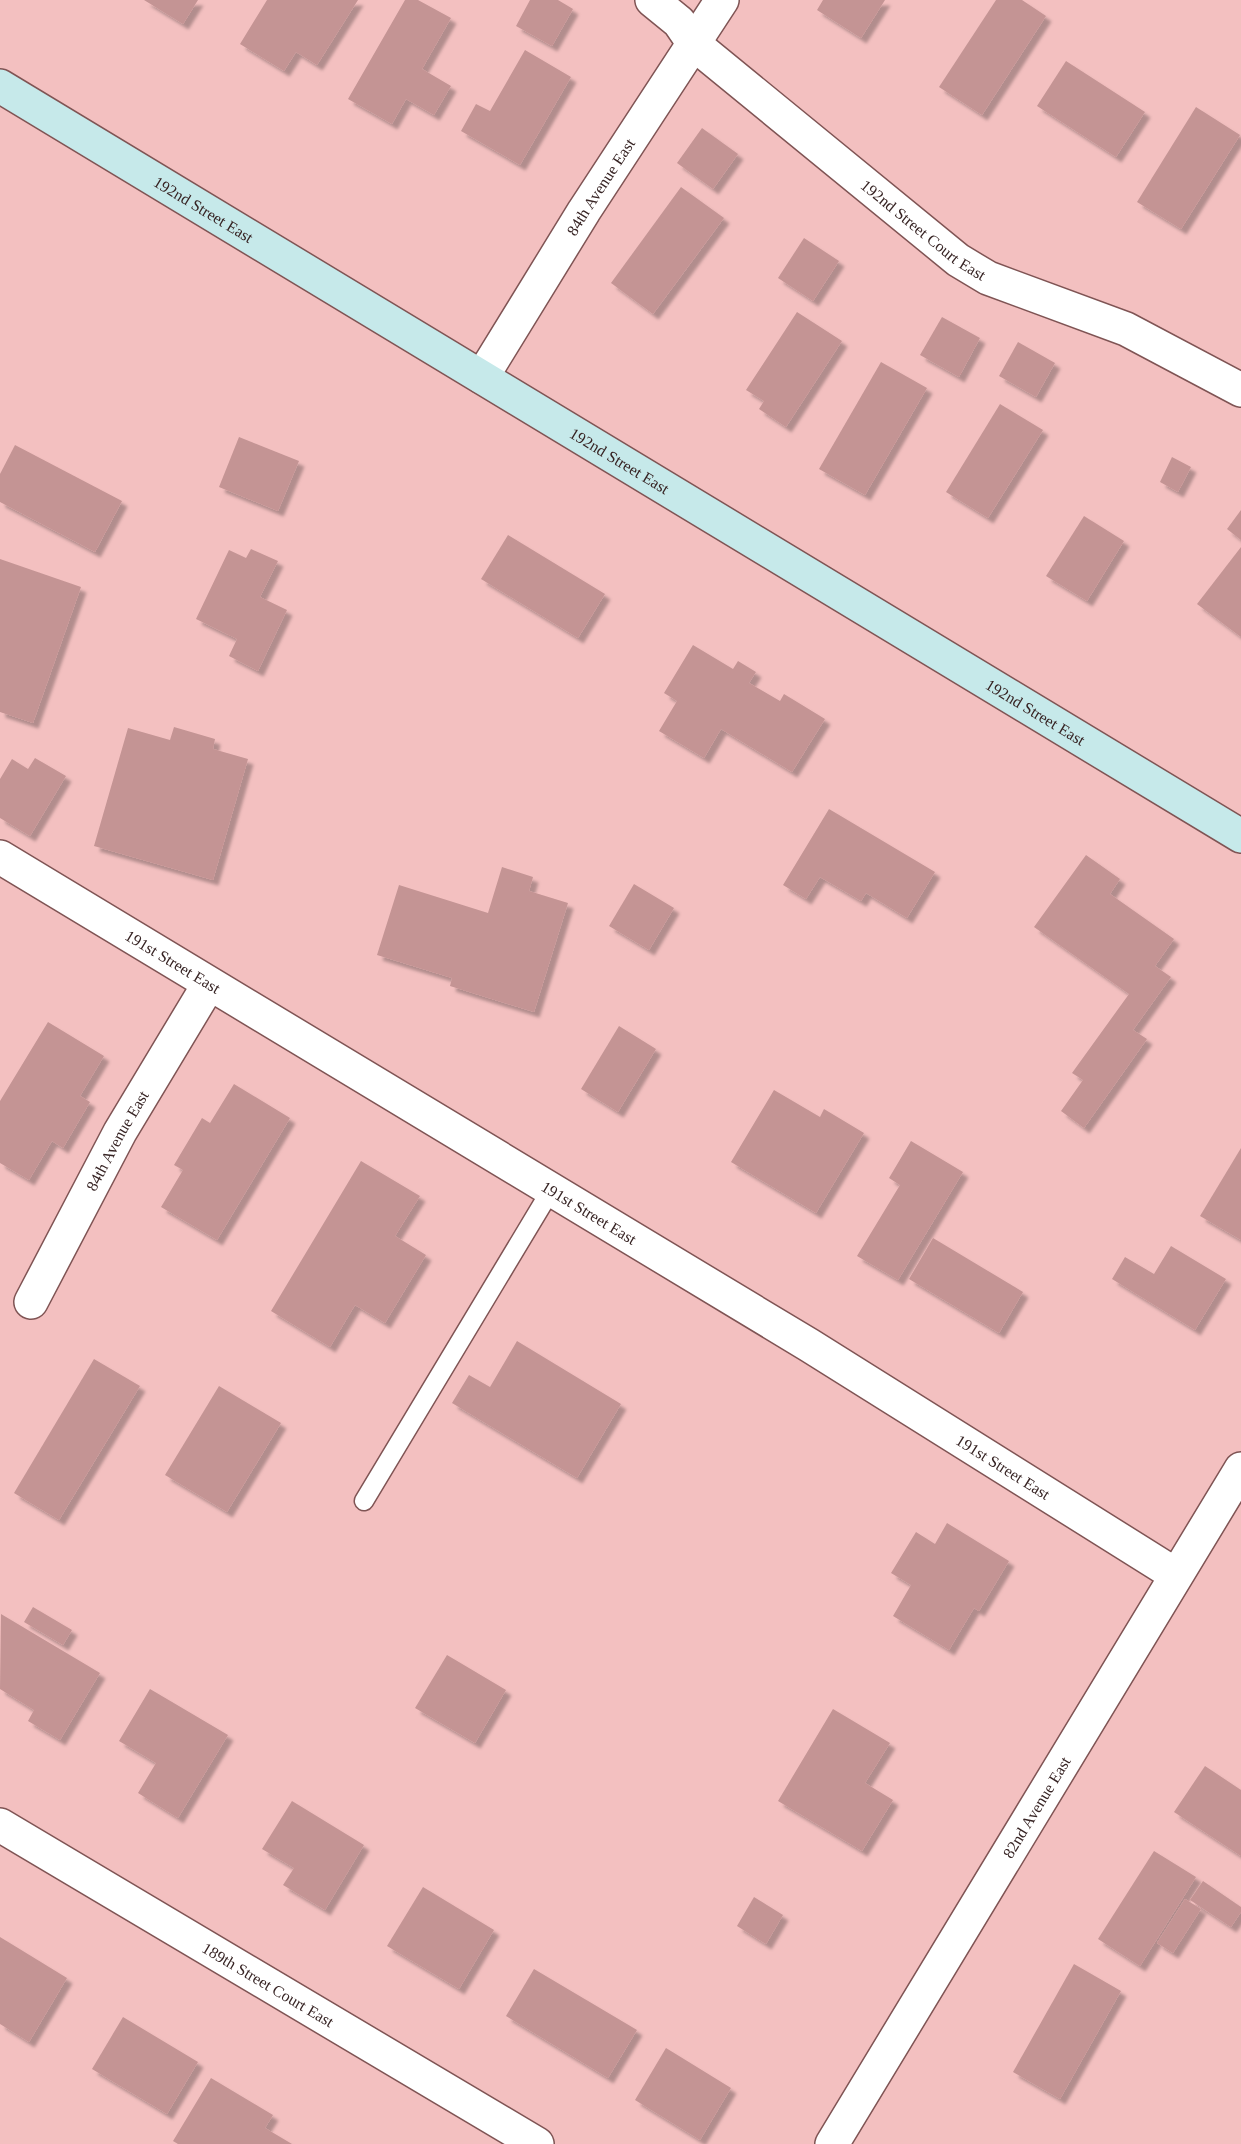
<svg xmlns="http://www.w3.org/2000/svg" width="1241" height="2144" viewBox="0 0 1241 2144" font-family="Georgia,serif">
<defs>
<filter id="shadow"><feDropShadow dx="5.5" dy="5.5" stdDeviation="1.5" flood-color="#0004"/></filter>
</defs>
<rect width="100%" height="100%" fill="#f3c0c0"/>
<!-- building -->
<g fill="#c49494" filter="url(#shadow)">
<polygon points="144,0 198,0 183,24"/>
<polygon points="267,0 358,0 317,65 296,52 284,71 240,44"/>
<polygon points="405,0 418,0 451,18 422,69 451,86 434,115 406,99 392,124 348,99"/>
<polygon points="530,0 558,0 573,9 552,46 516,26"/>
<polygon points="823,0 885,0 861,38 817,10"/>
<polygon points="996,0 1022,0 1046,16 982,115 939,87"/>
<polygon points="525,50 571,77 520,165 461,131 476,104 490,111"/>
<polygon points="1066,61 1145,112 1116,157 1037,106"/>
<polygon points="1196,107 1240,135 1181,229 1137,202"/>
<polygon points="702,128 738,154 713,189 677,163"/>
<polygon points="681,187 724,218 653,314 611,283"/>
<polygon points="804,238 839,261 813,301 778,278"/>
<polygon points="797,312 842,341 786,427 759,409 764,401 746,390"/>
<polygon points="942,317 980,338 959,377 920,355"/>
<polygon points="1018,342 1055,363 1036,397 999,376"/>
<polygon points="881,362 927,388 865,495 819,469"/>
<polygon points="1000,404 1043,430 988,518 946,492"/>
<polygon points="239,437 299,461 278,511 219,487"/>
<polygon points="15,445 122,501 95,552 0,502 0,474"/>
<polygon points="1172,457 1191,467 1178,492 1160,482"/>
<polygon points="1241,510 1241,540 1227,529"/>
<polygon points="1084,516 1124,541 1087,601 1046,576"/>
<polygon points="508,535 605,594 578,638 481,579"/>
<polygon points="1241,547 1241,637 1197,604"/>
<polygon points="251,549 278,561 260,597 287,610 258,671 229,656 237,639 196,619 229,550 246,558"/>
<polygon points="0,559 81,587 33,723 0,712"/>
<polygon points="693,645 733,669 738,661 756,672 749,683 780,701 784,694 825,719 792,772 721,729 704,758 659,731 677,701 664,693"/>
<polygon points="174,727 215,739 213,749 248,759 213,880 94,846 128,728 170,740"/>
<polygon points="35,758 66,776 30,836 0,818 0,779 12,759 28,769"/>
<polygon points="829,809 935,872 907,918 866,893 861,901 820,877 806,899 783,885"/>
<polygon points="1086,855 1120,879 1110,894 1174,939 1155,966 1171,977 1133,1030 1147,1039 1084,1128 1061,1111 1083,1080 1072,1073 1129,994 1034,927"/>
<polygon points="502,867 533,877 529,891 568,903 534,1012 450,986 452,978 377,955 399,885 488,913"/>
<polygon points="634,884 674,908 649,950 609,926"/>
<polygon points="48,1022 104,1056 80,1096 90,1102 63,1148 52,1141 29,1180 0,1163 0,1101"/>
<polygon points="619,1026 656,1049 618,1112 581,1089"/>
<polygon points="234,1084 290,1118 217,1240 161,1207 183,1170 174,1165 202,1118 210,1123"/>
<polygon points="774,1090 820,1117 824,1109 864,1133 816,1213 731,1162"/>
<polygon points="911,1141 963,1172 898,1280 857,1256 900,1185 889,1178"/>
<polygon points="1241,1148 1241,1240 1200,1216"/>
<polygon points="361,1161 420,1196 395,1236 426,1255 385,1323 355,1305 330,1347 271,1311"/>
<polygon points="933,1238 1023,1292 999,1333 909,1279"/>
<polygon points="1171,1246 1226,1279 1195,1330 1112,1279 1125,1257 1154,1274"/>
<polygon points="517,1341 621,1404 577,1478 452,1403 469,1375 490,1387"/>
<polygon points="94,1359 140,1386 59,1520 14,1493"/>
<polygon points="219,1386 281,1423 227,1512 165,1475"/>
<polygon points="947,1523 1009,1561 979,1611 974,1608 949,1650 893,1616 911,1585 891,1573 916,1532 935,1544"/>
<polygon points="33,1607 72,1630 63,1645 24,1622"/>
<polygon points="1,1614 100,1673 60,1740 28,1721 34,1710 0,1689"/>
<polygon points="447,1655 506,1690 475,1743 415,1708"/>
<polygon points="150,1689 228,1735 178,1818 138,1793 156,1763 119,1741"/>
<polygon points="833,1709 890,1743 865,1783 893,1800 862,1851 778,1801"/>
<polygon points="1205,1766 1241,1790 1241,1856 1174,1812"/>
<polygon points="292,1801 364,1845 325,1910 283,1885 294,1868 262,1849"/>
<polygon points="1154,1851 1196,1877 1140,1966 1098,1939"/>
<polygon points="1203,1881 1241,1907 1241,1912 1231,1927 1190,1900"/>
<polygon points="423,1887 494,1930 459,1989 387,1946"/>
<polygon points="754,1897 783,1915 766,1944 737,1926"/>
<polygon points="1185,1899 1201,1909 1173,1953 1157,1943"/>
<polygon points="0,1937 67,1978 29,2042 0,2024"/>
<polygon points="1074,1964 1121,1991 1060,2099 1013,2072"/>
<polygon points="534,1969 637,2030 608,2078 506,2016"/>
<polygon points="123,2017 198,2062 167,2114 92,2069"/>
<polygon points="666,2048 731,2088 700,2140 635,2100"/>
<polygon points="211,2078 273,2115 265,2128 292,2144 178,2144 173,2141"/>
</g>
<g fill="none" stroke-linecap="round" stroke-linejoin="round">
<defs>
<polyline id="lane" points="364,1501 551,1190"/>
<g id="street">
<path id="s1" d="M652,0L679,22L694,44L958,260L988,278L1126,329L1241,390"/>
<path id="s2" d="M482,377L584,211L722,0"/>
<path id="s3" d="M0,857L809,1345L1176,1575"/>
<path id="s4" d="M31,1302L120,1132L209,984"/>
<path id="s5" d="M0,1825L537,2144"/>
<path id="s6" d="M832,2144L1241,1469"/>
</g>
<g id="secondary">
<path id="s7" d="M0,86L1241,836"/>
</g>
</defs>
<!-- lane casing -->
<use href="#lane" stroke="#7f5454" stroke-width="21"/>
<!-- street casing -->
<use href="#street" stroke="#7f5454" stroke-width="36"/>
<!-- secondary casing -->
<use href="#secondary" stroke="#7f5454" stroke-width="36"/>
<!-- lane -->
<use href="#lane" stroke="#fff" stroke-width="18"/>
<!-- street -->
<use href="#street" stroke="#fff" stroke-width="33"/>
<!-- secondary -->
<use href="#secondary" stroke="#c6e9ea" stroke-width="33"/>
</g>
<g text-anchor="middle" dominant-baseline="central" stroke-width="4.5" stroke-linejoin="round" paint-order="stroke">
<!-- street labels -->
<g font-size="16" fill="#372424" stroke="#ffeaea">
<text stroke="none"><textPath href="#s2" startOffset="224">84th Avenue East</textPath></text>
<text stroke="none"><textPath href="#s7" startOffset="238">192nd Street East</textPath></text>
<text stroke="none"><textPath href="#s1" startOffset="357">192nd Street Court East</textPath></text>
<text stroke="none"><textPath href="#s7" startOffset="724">192nd Street East</textPath></text>
<text stroke="none"><textPath href="#s7" startOffset="1210">192nd Street East</textPath></text>
<text stroke="none"><textPath href="#s3" startOffset="202">191st Street East</textPath></text>
<text stroke="none"><textPath href="#s4" startOffset="183">84th Avenue East</textPath></text>
<text stroke="none"><textPath href="#s3" startOffset="688">191st Street East</textPath></text>
<text stroke="none"><textPath href="#s3" startOffset="1174">191st Street East</textPath></text>
<text stroke="none"><textPath href="#s6" startOffset="394">82nd Avenue East</textPath></text>
<text stroke="none"><textPath href="#s5" startOffset="312">189th Street Court East</textPath></text>
</g>
</g>
</svg>
